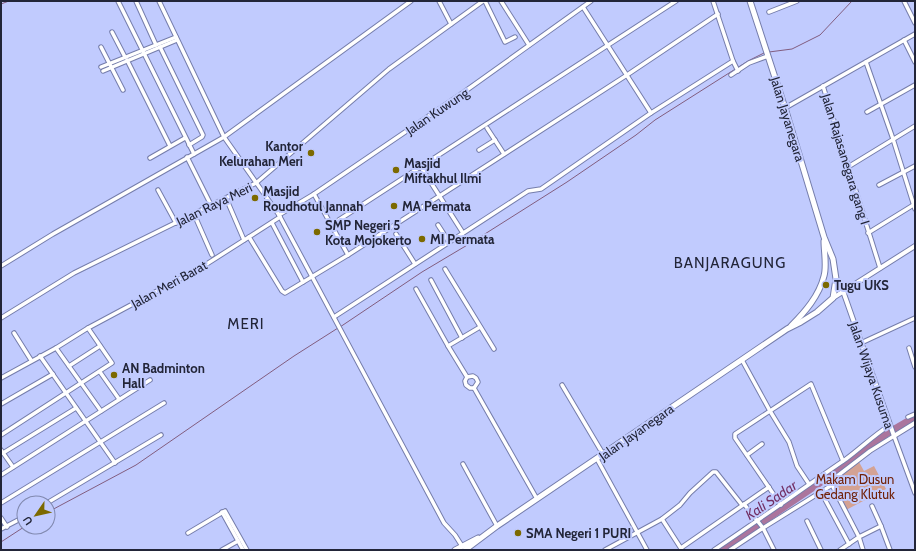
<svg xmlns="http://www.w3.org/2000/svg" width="916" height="551" viewBox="0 0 916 551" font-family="Cabin,sans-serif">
<rect width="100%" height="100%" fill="#c1cbfe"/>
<!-- green -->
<polygon fill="#d4a294" points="859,462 864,471 874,466 886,489 846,510 834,486 837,478"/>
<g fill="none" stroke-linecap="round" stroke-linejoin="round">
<!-- stream -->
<g stroke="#825d7f" stroke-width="1">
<polyline points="1,4 9,1"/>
<polyline points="769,52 792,49 820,35 852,1"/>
<polyline points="340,327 422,272 469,244 567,182 636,135 655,120 748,61 764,53"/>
<polyline points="48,512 136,465 294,356 338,328"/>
<polyline points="1,542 24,527"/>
</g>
<!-- river -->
<polyline stroke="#ab759d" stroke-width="7" points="721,550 852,461 886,434 915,417"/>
<defs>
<g id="minor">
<polyline points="118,1 194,154"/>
<polyline points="136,1 156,45"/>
<polyline points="159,1 224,137 279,215 444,523 455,535 462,546"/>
<polyline points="439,1 451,24"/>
<polyline points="485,1 505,42 515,37"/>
<polyline points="501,1 529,45"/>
<polyline points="904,1 915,23"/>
<polyline points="583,7 651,113"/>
<polyline points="769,12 797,1"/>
<polyline points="112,32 125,57"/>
<polyline points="904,40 915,62"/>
<polyline points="101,47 123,90"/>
<polyline points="160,47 203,135 202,137 189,145"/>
<polyline points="127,60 170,146"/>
<polyline points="733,61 738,71"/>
<polyline points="866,62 893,139 915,209"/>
<polyline points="101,67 176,37"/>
<polyline points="103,71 177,40"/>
<polyline points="731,75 749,63 768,56"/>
<polyline points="823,86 880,268"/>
<polyline points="785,108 915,34"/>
<polyline points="867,112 915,85"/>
<polyline points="487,128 504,154"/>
<polyline points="479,150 495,140"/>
<polyline points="187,157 211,205"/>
<polyline points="150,158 185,138"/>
<polyline points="421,167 463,233"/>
<polyline points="848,167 915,126"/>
<polyline points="879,185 915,166"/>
<polyline points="158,190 176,223"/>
<polyline points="314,194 348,255"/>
<polyline points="226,198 244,240"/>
<polyline points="194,214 212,255"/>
<polyline points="279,215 314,194 464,92 591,1"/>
<polyline points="280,217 249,237 282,291 285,293 348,255 627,75 718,14"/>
<polyline points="272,223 303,282"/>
<polyline points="331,225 676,1"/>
<polyline points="438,225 449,242"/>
<polyline points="868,233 915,204"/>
<polyline points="396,234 415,264"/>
<polyline points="1,266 53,234 224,137 411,1"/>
<polyline points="445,269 494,349"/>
<polyline points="431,280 462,338"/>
<polyline points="416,289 448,346 480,327"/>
<polyline points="334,317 528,191 541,189 651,113 733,61 713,1"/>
<polyline points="1,318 74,273 256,183 389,69 483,1"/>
<polyline points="88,328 202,267 249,237"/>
<polyline points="14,333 31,360"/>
<polyline points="861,343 915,318"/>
<polyline points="448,346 467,377 465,381 466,385 470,388 474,388"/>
<polyline points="56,348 101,411"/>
<polyline points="909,348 915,367"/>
<polyline points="40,356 115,463"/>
<polyline points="742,360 770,411 789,442 797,466 809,484"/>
<polyline points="69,366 100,346"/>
<polyline points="100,372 119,399"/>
<polyline points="467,377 473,376 476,378 478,382 474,388"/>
<polyline points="1,378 56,348 88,328 112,363 1,435"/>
<polyline points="562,385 603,454"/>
<polyline points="474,388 537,499"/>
<polyline points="1,404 53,374"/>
<polyline points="908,417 915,414"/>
<polyline points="1,450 13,467"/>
<polyline points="3,453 76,408"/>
<polyline points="747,455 762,444"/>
<polyline points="597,459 647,550"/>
<polyline points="463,464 497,526"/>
<polyline points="1,475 150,380"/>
<polyline points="832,485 859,537 863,550"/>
<polyline points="821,492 849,544"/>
<polyline points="1,503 164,403"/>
<polyline points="47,503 161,435"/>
<polyline points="744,504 763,528 832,485 836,477 870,451 894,436 915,493"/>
<polyline points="781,505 735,438 735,434 811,384 843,461"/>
<polyline points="872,506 881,526"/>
<polyline points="222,512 243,550"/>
<polyline points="1,518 7,527"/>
<polyline points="662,519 682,550"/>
<polyline points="807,521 821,550"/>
<polyline points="1,529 24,517"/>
<polyline points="188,533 225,511 247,550"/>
<polyline points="681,548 769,487"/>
<polyline points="222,550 238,541"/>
<polyline points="605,550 662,519 680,505 690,493 713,472 716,472 742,505"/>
<path d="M714,550C759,520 802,489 846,459C861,448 874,435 890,425"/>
<polyline points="730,550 763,528 774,550"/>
<polyline points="840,550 859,537 881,526 890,550"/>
</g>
<g id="tertiary">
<polyline points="836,279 843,291 894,436 915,423"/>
<polyline points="833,298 915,246"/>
</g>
<g id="secondary">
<path d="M791,326C805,312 819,296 824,276C827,266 824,252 824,241"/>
<polyline points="455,550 478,538"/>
<polyline points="465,550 497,526 787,329 801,322 817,312 833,298 836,279 833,259 824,237 785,108 750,1"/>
</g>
</defs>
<!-- minor casing -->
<use href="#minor" stroke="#757dab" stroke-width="5.5"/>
<!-- tertiary casing -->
<use href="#tertiary" stroke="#757dab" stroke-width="6"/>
<!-- secondary casing -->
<use href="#secondary" stroke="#757dab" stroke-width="7"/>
<!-- minor -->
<use href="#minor" stroke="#fff" stroke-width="3.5"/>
<!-- tertiary -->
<use href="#tertiary" stroke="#fff" stroke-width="4"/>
<!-- secondary -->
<use href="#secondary" stroke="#fff" stroke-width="5"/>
</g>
<!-- markers -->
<g fill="#7c6900" stroke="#c1cbfe" stroke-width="1.5">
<circle cx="311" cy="153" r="4"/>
<circle cx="396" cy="170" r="4"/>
<circle cx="255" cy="198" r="4"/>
<circle cx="394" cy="206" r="4"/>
<circle cx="317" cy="232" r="4"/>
<circle cx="422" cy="239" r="4"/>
<circle cx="826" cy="285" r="4"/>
<circle cx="114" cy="375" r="4"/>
<circle cx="518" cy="533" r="4"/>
</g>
<g text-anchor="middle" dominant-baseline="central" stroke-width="4" stroke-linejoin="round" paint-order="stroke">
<!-- street labels -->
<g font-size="13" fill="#222538" stroke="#c1cbfe">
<text transform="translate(437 111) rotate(-34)">Jalan Kuwung</text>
<text transform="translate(788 119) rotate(73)">Jalan Jayanegara</text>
<text transform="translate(846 159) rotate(73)">Jalan Rajasanegara gang I</text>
<text transform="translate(214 204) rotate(-26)">Jalan Raya Meri</text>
<text transform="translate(169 284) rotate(-29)">Jalan Meri Barat</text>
<text transform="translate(872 375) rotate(71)">Jalan Wijaya Kusuma</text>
<text transform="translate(636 432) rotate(-35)">Jalan Jayanegara</text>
</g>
<!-- poi labels -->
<g font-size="13" font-weight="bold" fill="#222538" stroke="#c1cbfe" text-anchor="start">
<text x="303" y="146" text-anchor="end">Kantor<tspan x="303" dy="15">Kelurahan Meri</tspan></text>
<text x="404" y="163">Masjid<tspan x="404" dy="15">Miftakhul Ilmi</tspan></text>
<text x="263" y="191">Masjid<tspan x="263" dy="15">Roudhotul Jannah</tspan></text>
<text x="402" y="206">MA Permata</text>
<text x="325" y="225">SMP Negeri 5<tspan x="325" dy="15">Kota Mojokerto</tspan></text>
<text x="430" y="239">MI Permata</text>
<text x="834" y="285">Tugu UKS</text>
<text x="122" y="368">AN Badminton<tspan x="122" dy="15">Hall</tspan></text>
<text x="526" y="533">SMA Negeri 1 PURI</text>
</g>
<!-- park labels -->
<g font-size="13" fill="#71220a" stroke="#c1cbfe">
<text x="855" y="479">Makam Dusun<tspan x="855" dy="15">Gedang Klutuk</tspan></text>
</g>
<!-- water labels -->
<g font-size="14" font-style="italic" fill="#722f64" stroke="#c1cbfe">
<text transform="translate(771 500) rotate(-34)">Kali Sadar</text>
</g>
<!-- quarter labels -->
<g font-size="15" letter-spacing="1" fill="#222538" stroke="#c1cbfe">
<text x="730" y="263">BANJARAGUNG</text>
<text x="246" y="324">MERI</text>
</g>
</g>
<!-- border -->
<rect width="916" height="551" fill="none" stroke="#222538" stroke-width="4"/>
<!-- north arrow -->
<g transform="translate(36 515) rotate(236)"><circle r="19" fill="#c1cbfe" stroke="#8189af"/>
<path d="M0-3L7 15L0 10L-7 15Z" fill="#7c6900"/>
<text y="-6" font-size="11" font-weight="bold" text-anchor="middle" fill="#222538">U</text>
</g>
</svg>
